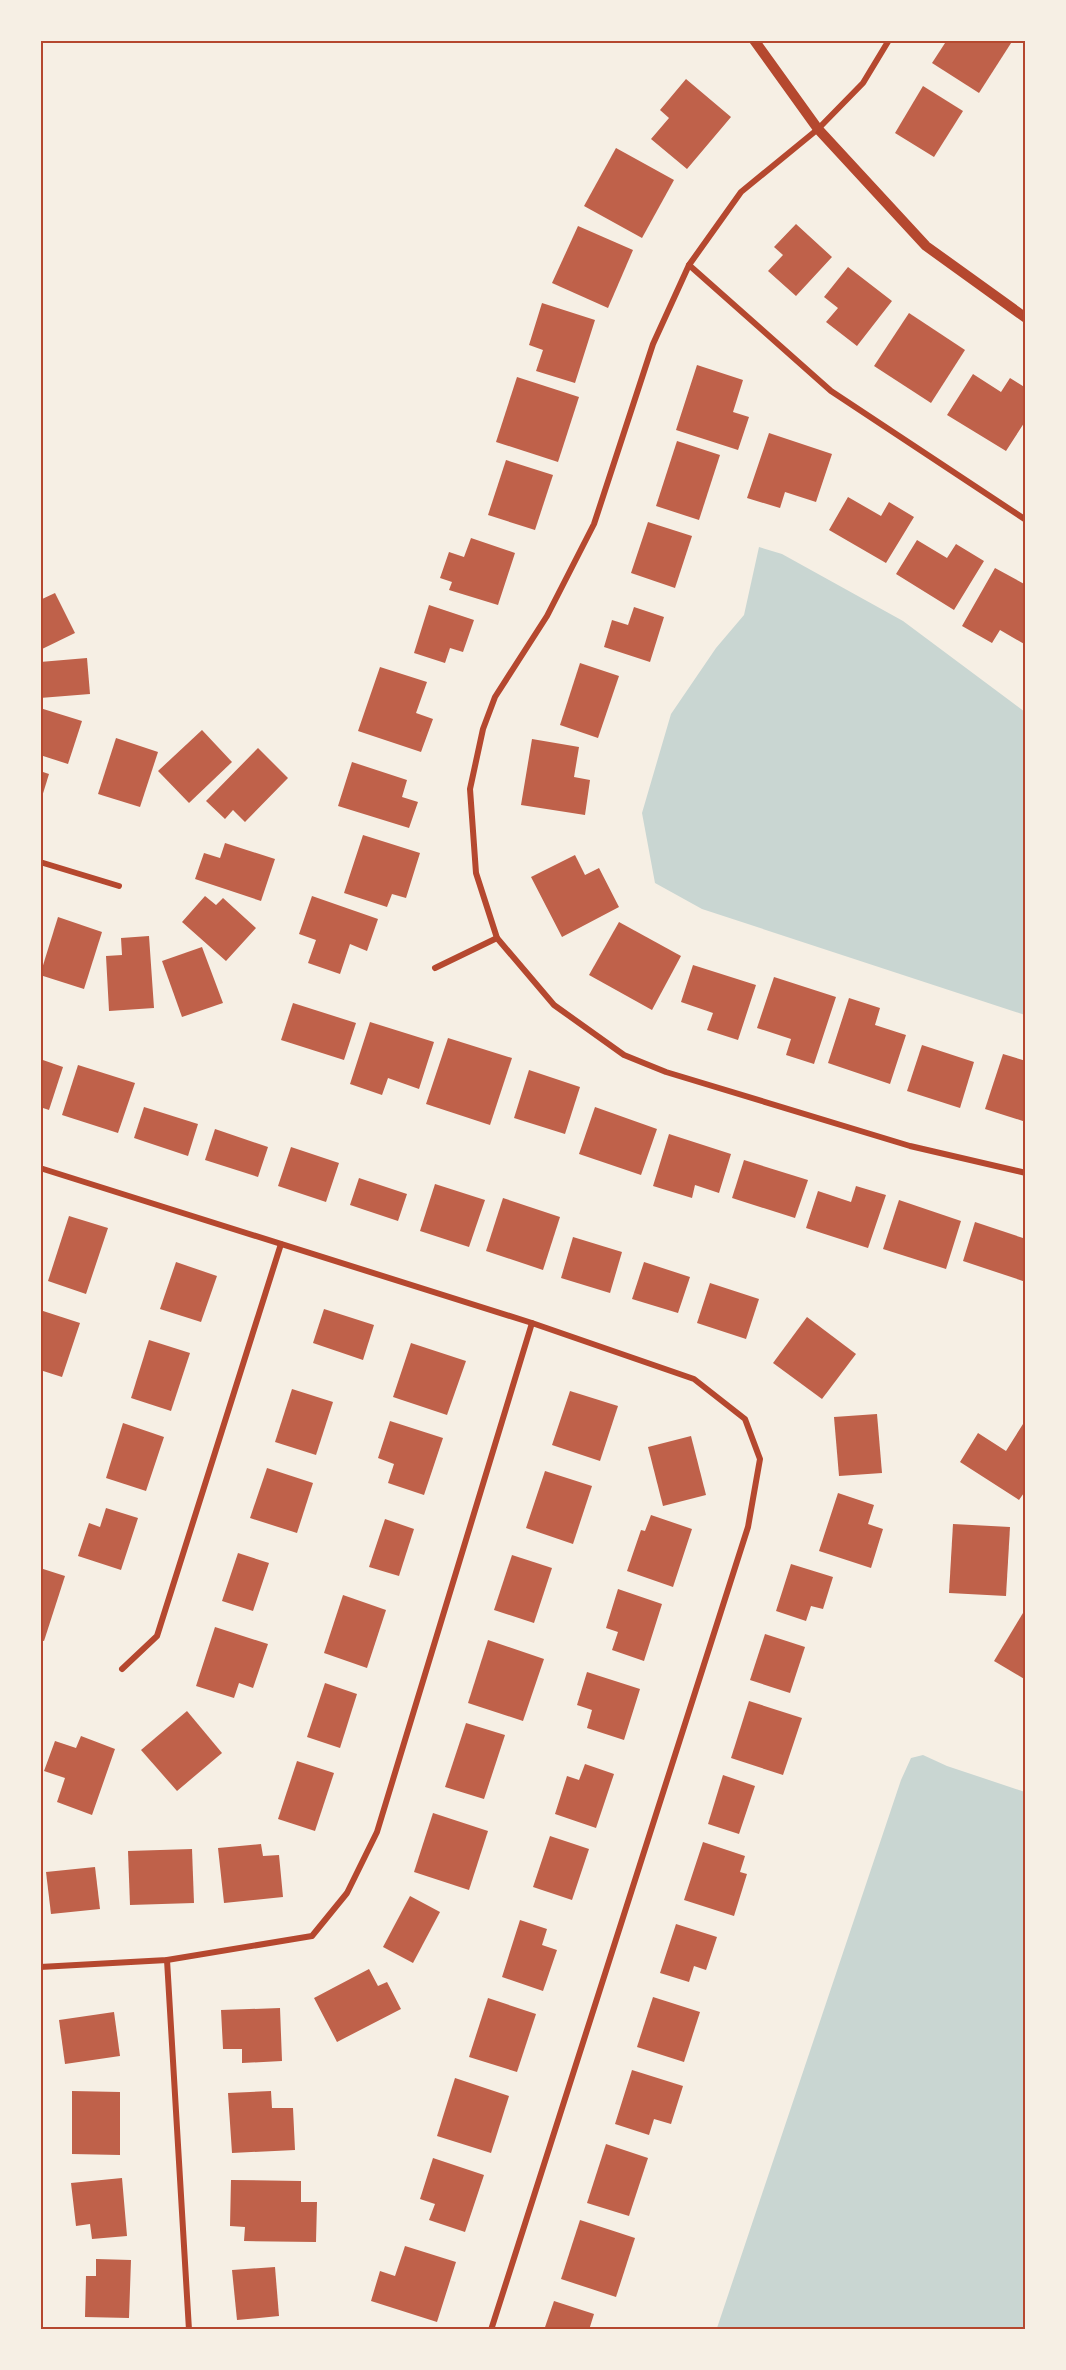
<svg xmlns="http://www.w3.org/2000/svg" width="1066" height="2370" viewBox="0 0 1066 2370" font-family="Overpass,sans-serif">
<rect width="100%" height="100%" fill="#f6efe4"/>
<!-- water -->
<g fill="#c9d6d2">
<polygon points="759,547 782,554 903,621 1025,712 1025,1015 702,909 655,883 642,813 671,714 716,648 744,615"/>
<polygon points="923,1755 947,1766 1025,1792 1025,2329 717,2328 901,1780 911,1758"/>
</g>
<!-- building -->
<g fill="#bf614a">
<polygon points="947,40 1013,40 979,93 932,63"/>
<polygon points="686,79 731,117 687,169 651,139 669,118 660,110"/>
<polygon points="923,86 963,111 934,157 895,133"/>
<polygon points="616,148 674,180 642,238 584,206"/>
<polygon points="796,224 832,257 796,296 768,271 783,255 774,247"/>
<polygon points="578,226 633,250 608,308 552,283"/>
<polygon points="848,267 892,301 857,346 826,322 838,308 824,297"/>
<polygon points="542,303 595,320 575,383 536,371 543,350 529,345"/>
<polygon points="909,313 965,350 931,403 874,366"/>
<polygon points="697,365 743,380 733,412 749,417 738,450 676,430"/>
<polygon points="973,374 1001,392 1010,378 1026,388 1026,420 1006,451 947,415"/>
<polygon points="517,377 579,397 558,462 496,442"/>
<polygon points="769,433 832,454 816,502 785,492 780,508 747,498"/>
<polygon points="677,441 720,455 699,520 656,506"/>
<polygon points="506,460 553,475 535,530 488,515"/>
<polygon points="848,497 881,516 889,502 914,517 886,563 829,530"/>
<polygon points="648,522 692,536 675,588 631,573"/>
<polygon points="471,538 515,553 498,605 449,590 452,582 440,578 449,552 464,557"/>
<polygon points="917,540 947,558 956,544 984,561 954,610 896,574"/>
<polygon points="995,568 1026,585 1026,645 1000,630 992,643 962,626"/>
<polygon points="55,593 75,633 40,650 40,600"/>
<polygon points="429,605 474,620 463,652 450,648 445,663 414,653"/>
<polygon points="634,607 664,617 650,662 604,647 612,620 628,625"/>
<polygon points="87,658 90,694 40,698 40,662"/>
<polygon points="580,663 619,676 598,738 560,725"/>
<polygon points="380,667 427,682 416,713 433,719 421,752 358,731"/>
<polygon points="40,708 82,721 68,764 40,755"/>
<polygon points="202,730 232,762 189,803 158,771"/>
<polygon points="116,738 158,752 140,807 98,794"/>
<polygon points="532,739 579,747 574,777 590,780 585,815 521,805"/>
<polygon points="258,748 288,778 245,822 233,810 225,819 206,801"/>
<polygon points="352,762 407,780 402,797 418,802 409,828 338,806"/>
<polygon points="40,771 49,774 41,800 40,799"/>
<polygon points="363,835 420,853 406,898 392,894 387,907 344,893"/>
<polygon points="225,843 275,859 261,901 195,879 204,853 220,858"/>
<polygon points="575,855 585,875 599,868 619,907 562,937 531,877"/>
<polygon points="205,896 216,905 223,898 256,928 226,961 182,922"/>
<polygon points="312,896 378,919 367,951 350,944 340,974 308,963 316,940 299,934"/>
<polygon points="58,917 102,932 84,989 40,975"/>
<polygon points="619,922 681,956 652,1010 589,975"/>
<polygon points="149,936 154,1008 109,1011 106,956 122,955 121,938"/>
<polygon points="202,947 223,1003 182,1017 162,961"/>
<polygon points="693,965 756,985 738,1040 707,1030 713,1013 681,1002"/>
<polygon points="774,977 836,997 814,1064 786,1055 791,1039 757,1028"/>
<polygon points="849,998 880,1008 875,1025 906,1035 890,1084 828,1063"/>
<polygon points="293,1003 356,1023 344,1060 281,1040"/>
<polygon points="370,1022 434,1042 419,1089 388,1078 382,1095 350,1084"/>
<polygon points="448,1038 512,1058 490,1125 426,1104"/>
<polygon points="922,1045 974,1062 960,1108 907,1091"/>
<polygon points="1003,1054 1026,1061 1026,1122 985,1109"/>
<polygon points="40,1059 63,1067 49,1110 40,1107"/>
<polygon points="78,1065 135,1083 118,1133 62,1115"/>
<polygon points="529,1070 580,1087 565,1134 514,1118"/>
<polygon points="144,1107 198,1124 188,1156 134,1138"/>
<polygon points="595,1107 657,1129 641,1175 579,1154"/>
<polygon points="215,1129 268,1147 258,1177 205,1160"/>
<polygon points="669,1134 731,1154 719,1193 695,1185 692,1198 653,1186"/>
<polygon points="291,1147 339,1163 326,1202 278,1186"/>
<polygon points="744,1160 808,1180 795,1218 732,1198"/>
<polygon points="359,1178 407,1194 398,1221 350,1205"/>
<polygon points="435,1184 485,1200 469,1247 420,1231"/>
<polygon points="856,1186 886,1195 868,1248 806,1228 818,1191 851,1202"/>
<polygon points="503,1198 560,1217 543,1270 486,1251"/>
<polygon points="899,1200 961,1221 946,1269 883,1249"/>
<polygon points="69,1216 108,1228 86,1294 48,1281"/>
<polygon points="975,1222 1026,1239 1026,1282 963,1261"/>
<polygon points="573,1237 622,1252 610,1293 561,1278"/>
<polygon points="176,1262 217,1276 201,1322 160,1309"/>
<polygon points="644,1262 690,1277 678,1313 632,1299"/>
<polygon points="710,1283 759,1299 746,1339 697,1323"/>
<polygon points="324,1309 374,1325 363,1360 313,1343"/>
<polygon points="40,1310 80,1323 62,1377 40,1370"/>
<polygon points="807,1317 856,1354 822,1399 773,1363"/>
<polygon points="149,1340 190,1353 171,1411 131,1398"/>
<polygon points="411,1343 466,1361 447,1415 393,1397"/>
<polygon points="292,1389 333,1402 316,1455 275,1442"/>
<polygon points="570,1391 618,1406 600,1461 552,1445"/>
<polygon points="877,1414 882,1473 839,1476 834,1417"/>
<polygon points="390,1421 443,1438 424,1495 388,1483 394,1464 378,1458"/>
<polygon points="123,1423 164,1437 146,1491 106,1478"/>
<polygon points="1023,1424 1026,1426 1026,1490 1019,1500 960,1462 978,1433 1006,1451"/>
<polygon points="691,1436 706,1495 663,1506 648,1447"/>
<polygon points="267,1468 313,1483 297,1533 250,1518"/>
<polygon points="545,1471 592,1486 573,1544 526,1528"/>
<polygon points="838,1493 874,1505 868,1524 883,1529 871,1568 819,1551"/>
<polygon points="106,1508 138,1518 121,1570 78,1556 89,1523 100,1527"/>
<polygon points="651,1515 692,1529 673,1587 627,1571 641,1530 645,1531"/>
<polygon points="385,1519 414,1529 399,1576 369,1567"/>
<polygon points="953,1524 1010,1527 1006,1596 949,1593"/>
<polygon points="238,1553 269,1563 253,1611 222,1601"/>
<polygon points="512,1555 552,1568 534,1623 494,1610"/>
<polygon points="791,1564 833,1577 823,1609 811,1606 806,1621 776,1611"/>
<polygon points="40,1568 65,1576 44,1641 40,1640"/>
<polygon points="618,1589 662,1604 644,1661 612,1650 618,1632 606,1628"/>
<polygon points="343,1595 386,1610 367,1668 324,1653"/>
<polygon points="1026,1608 1026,1680 994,1661"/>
<polygon points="215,1627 268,1644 253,1688 239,1683 234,1698 196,1686"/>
<polygon points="765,1634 805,1647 790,1693 750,1680"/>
<polygon points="488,1640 544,1659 523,1721 468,1703"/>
<polygon points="587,1672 640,1689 624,1740 587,1728 592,1710 577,1705"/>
<polygon points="325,1683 357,1694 340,1748 307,1737"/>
<polygon points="749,1701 802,1718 783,1775 731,1758"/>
<polygon points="187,1711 222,1753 177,1791 141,1750"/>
<polygon points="466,1723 505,1735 484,1799 445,1787"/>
<polygon points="81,1736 115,1749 92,1815 57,1802 65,1778 44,1771 55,1741 76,1748"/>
<polygon points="297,1761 334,1773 315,1831 278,1819"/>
<polygon points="585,1764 614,1774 596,1828 555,1814 567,1776 579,1780"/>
<polygon points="723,1775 755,1786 739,1834 708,1824"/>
<polygon points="433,1813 488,1831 469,1890 414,1872"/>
<polygon points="550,1836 589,1849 572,1900 533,1887"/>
<polygon points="703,1842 745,1856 740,1872 747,1874 734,1916 684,1900"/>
<polygon points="261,1844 263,1856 279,1855 283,1897 224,1903 218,1848"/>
<polygon points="192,1849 194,1903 130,1905 128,1851"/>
<polygon points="95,1867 100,1909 51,1914 46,1872"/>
<polygon points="410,1896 440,1912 413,1963 383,1947"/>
<polygon points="520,1920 547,1929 542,1945 557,1950 543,1991 502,1977"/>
<polygon points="676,1924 717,1937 706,1970 694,1966 689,1982 660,1973"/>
<polygon points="369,1969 378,1986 387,1982 401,2009 337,2042 314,1998"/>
<polygon points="653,1997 700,2012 684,2062 637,2047"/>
<polygon points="488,1998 536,2014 517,2072 469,2057"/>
<polygon points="280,2008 282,2061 242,2063 242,2049 223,2049 221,2010"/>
<polygon points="114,2012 120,2056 65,2064 59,2020"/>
<polygon points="632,2070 683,2086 671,2124 654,2119 649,2135 615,2124"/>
<polygon points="455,2078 509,2096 491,2153 437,2136"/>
<polygon points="72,2091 120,2092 120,2155 72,2154"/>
<polygon points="271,2091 272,2108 293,2108 295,2150 232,2153 228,2093"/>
<polygon points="606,2144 648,2158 629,2216 587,2203"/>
<polygon points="433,2158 484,2175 465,2232 429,2220 435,2204 420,2199"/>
<polygon points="122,2178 127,2236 92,2239 90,2224 76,2226 71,2183"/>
<polygon points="231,2180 301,2181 301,2202 317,2202 316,2242 244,2241 245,2227 230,2226"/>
<polygon points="580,2220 635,2238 616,2297 561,2279"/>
<polygon points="405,2246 456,2262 437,2322 371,2301 380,2271 395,2276"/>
<polygon points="96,2259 131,2260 129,2318 85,2317 86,2276 96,2276"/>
<polygon points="275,2267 279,2316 237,2320 232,2270"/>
<polygon points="554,2301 594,2314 589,2330 544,2330"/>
</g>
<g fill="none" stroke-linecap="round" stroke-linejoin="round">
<!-- minor -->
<g stroke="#b5482f" stroke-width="6">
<polyline points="889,40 863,83 818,129 741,192 689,265 653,344 594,524 547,616 495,697 483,729 470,789 476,873 497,938 554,1005 624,1055 666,1072 910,1146 1026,1173"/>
<polyline points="689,265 831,391 1026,520"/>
<polyline points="40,862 119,886"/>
<polyline points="435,968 497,938"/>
<polyline points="40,1168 532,1323 694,1379 745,1419 760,1459 748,1527 491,2330"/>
<polyline points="122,1669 157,1636 281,1244"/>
<polyline points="167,1960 189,2330"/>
<polyline points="40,1967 167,1960 312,1936 347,1893 377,1832 532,1323"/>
</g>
<!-- tertiary -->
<polyline stroke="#b5482f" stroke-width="10" points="754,40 818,129 926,246 1026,318"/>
</g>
<!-- border -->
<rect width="1066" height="2370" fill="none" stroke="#f6efe4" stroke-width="84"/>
<rect x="42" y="42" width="982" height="2286" fill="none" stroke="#b5482f" stroke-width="2"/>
</svg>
